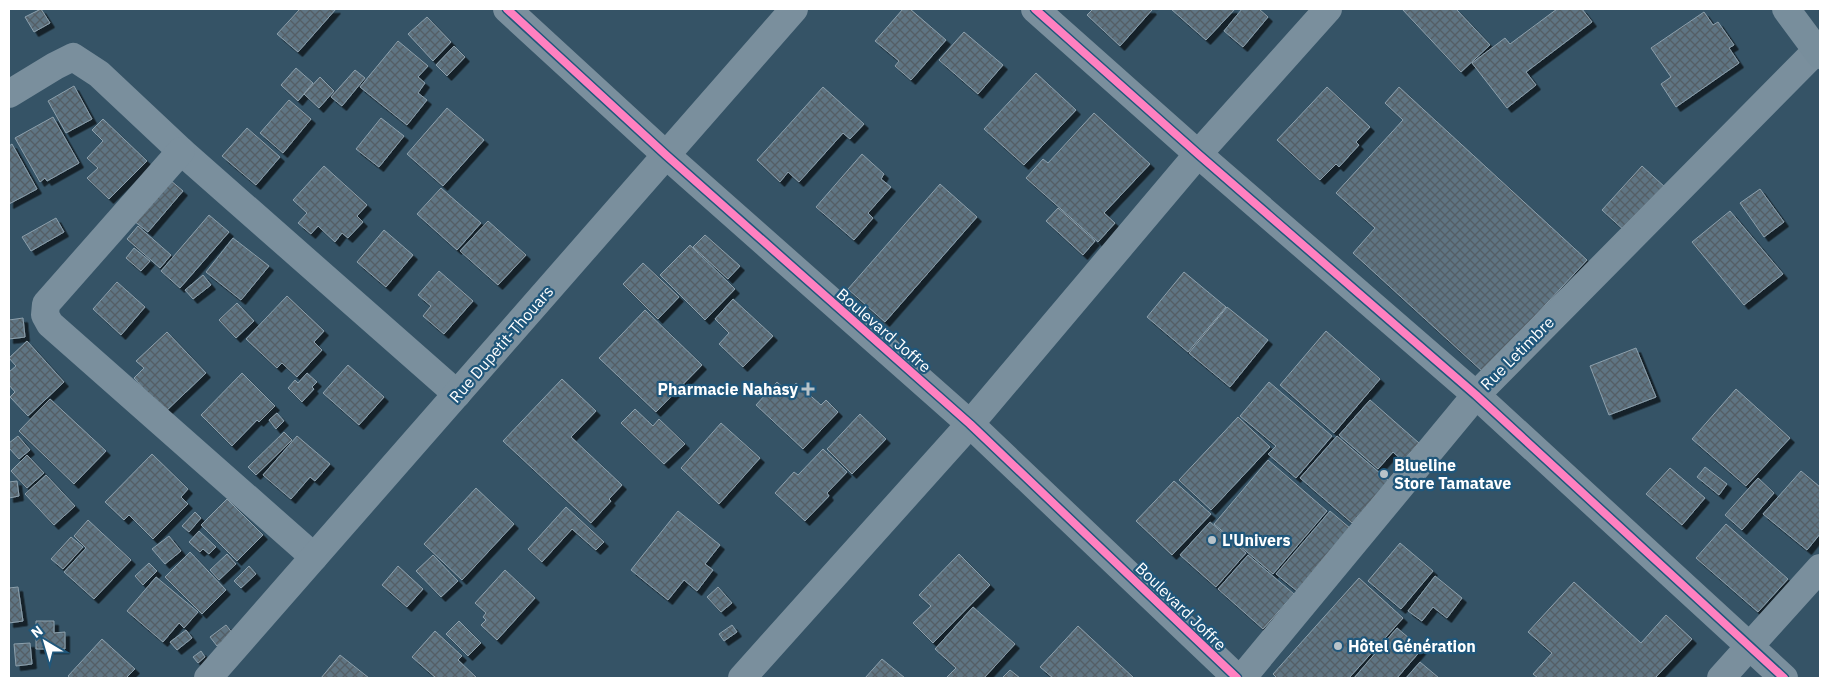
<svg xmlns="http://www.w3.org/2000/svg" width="1829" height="687" viewBox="0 0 1829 687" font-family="'IBM Plex Sans',sans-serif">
<defs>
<pattern id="building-cross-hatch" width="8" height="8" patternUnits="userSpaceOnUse" patternTransform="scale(1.25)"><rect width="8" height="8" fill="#5e7483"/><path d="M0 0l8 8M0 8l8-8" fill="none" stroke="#545e65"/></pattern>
<filter id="shadow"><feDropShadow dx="4.5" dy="4.5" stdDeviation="0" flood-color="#0009"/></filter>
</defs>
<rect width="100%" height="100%" fill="#355366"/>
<!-- building -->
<g fill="url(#building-cross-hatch)" stroke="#8da0ac" filter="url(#shadow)">
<polygon points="41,9 50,23 34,32 25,17"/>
<polygon points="300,9 336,9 298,52 277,34"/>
<polygon points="903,9 910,9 946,40 911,80 895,66 899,61 875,41"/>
<polygon points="1093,9 1151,9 1152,10 1120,46 1087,15"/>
<polygon points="1171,9 1235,9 1206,40"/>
<polygon points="1242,9 1259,9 1268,17 1243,47 1224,31"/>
<polygon points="1402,9 1456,9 1490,45 1461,72"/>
<polygon points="1557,9 1582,9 1592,22 1526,72 1536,85 1507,108 1472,63 1505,38 1510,44"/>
<polygon points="1704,12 1713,25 1718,22 1734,45 1729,48 1739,63 1676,107 1661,84 1671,77 1651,48"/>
<polygon points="427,17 451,42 433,61 408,34"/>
<polygon points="964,32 1003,65 978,94 939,60"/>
<polygon points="398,41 428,66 418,77 425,83 418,93 427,100 407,125 360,87"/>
<polygon points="454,46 465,57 447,76 436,65"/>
<polygon points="296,68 313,83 298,101 281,85"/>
<polygon points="355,70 365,78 342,106 331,97"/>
<polygon points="1036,73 1076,110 1024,165 984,129"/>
<polygon points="320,77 334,91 319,108 304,94"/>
<polygon points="74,86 92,119 66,133 48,101"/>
<polygon points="823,87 864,124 850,139 843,133 799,182 788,172 780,182 757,160"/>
<polygon points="1327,87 1370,127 1356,142 1359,145 1339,167 1336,164 1320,180 1277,140"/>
<polygon points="1399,87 1587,260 1483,372 1353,253 1375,228 1336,193 1403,120 1385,103"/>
<polygon points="289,100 311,119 283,153 260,133"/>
<polygon points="447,108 484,140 443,186 407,154"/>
<polygon points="1094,113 1150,164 1104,213 1115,223 1098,242 1026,178 1043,159 1048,163"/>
<polygon points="53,117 79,163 47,181 45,178 40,182 15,138"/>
<polygon points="381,118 404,136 379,167 356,149"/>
<polygon points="103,119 147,161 109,199 87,178 98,168 87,158 103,141 92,130"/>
<polygon points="247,128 280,157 256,185 222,156"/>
<polygon points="12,144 37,189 9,204 9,146"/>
<polygon points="862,154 884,174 881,179 891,187 868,213 873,218 854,240 816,207"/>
<polygon points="324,166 367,205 357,216 363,222 348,238 342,233 335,242 318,226 311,234 298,223 307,213 293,200"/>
<polygon points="1642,166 1666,188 1626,232 1602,210"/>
<polygon points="170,180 183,191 148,232 134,221"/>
<polygon points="940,184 977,217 885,322 848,289"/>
<polygon points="441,188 481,223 457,250 417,214"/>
<polygon points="1760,189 1784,222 1764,237 1740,203"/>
<polygon points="1058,208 1095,241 1083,255 1046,221"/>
<polygon points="1730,211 1783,274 1744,305 1692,242"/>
<polygon points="209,215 229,232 180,288 161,271"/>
<polygon points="56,218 64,232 31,251 22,237"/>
<polygon points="488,221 526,255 498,285 460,251"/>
<polygon points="138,226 171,255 160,268 127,239"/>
<polygon points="384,230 413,255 386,287 357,262"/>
<polygon points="705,235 740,266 728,279 693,247"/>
<polygon points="233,238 269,266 241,300 206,272"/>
<polygon points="690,245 735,289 705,320 660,275"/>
<polygon points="134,248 150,261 141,271 126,258"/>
<polygon points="643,263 679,297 658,319 623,284"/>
<polygon points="439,271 473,301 444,334 423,316 431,306 418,295"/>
<polygon points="1184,272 1226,307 1188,352 1147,317"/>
<polygon points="203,275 211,285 193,299 185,290"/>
<polygon points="117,282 145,307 121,335 93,309"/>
<polygon points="287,296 324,331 314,342 322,350 297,377 282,363 277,368 246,339"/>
<polygon points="733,299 773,336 743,367 719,344 729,333 715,319"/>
<polygon points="237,303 254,321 236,338 219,320"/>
<polygon points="1227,307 1268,340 1230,387 1189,353"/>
<polygon points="645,310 702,365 656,412 599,358"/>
<polygon points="23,318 25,337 9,339 9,320"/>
<polygon points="1326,331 1380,379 1334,433 1280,385"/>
<polygon points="167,332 206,373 165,412 134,378 144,368 136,361"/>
<polygon points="27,341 64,382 28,416 10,397 15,392 9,385 9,372 16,366 9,358"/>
<polygon points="1636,348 1656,397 1609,415 1590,366"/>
<polygon points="348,365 384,397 359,425 323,393"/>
<polygon points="242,373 275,406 259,422 257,420 232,446 201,415"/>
<polygon points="307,373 317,382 312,387 314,389 302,402 288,388 295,380 298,383"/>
<polygon points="562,379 596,411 571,437 622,485 609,499 611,501 591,523 503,441"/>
<polygon points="777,382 788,392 796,383 821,405 826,400 838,412 803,449 756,405"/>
<polygon points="1269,382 1332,436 1296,478 1268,454 1276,446 1240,416"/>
<polygon points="1736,389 1790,438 1746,486 1692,439"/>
<polygon points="50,399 106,451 74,484 19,431"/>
<polygon points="1370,400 1419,443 1403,461 1393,452 1378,469 1339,435"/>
<polygon points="635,409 653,426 659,419 685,444 664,464 621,423"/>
<polygon points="277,413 284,421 276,429 269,420"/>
<polygon points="860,414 886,439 852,474 827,449"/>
<polygon points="1238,417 1270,447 1211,510 1179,480"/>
<polygon points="721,423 760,458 719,504 681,468"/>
<polygon points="284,432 292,440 256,475 248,467"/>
<polygon points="18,436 30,450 19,459 9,448 9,443"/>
<polygon points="297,436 330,464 315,481 310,477 291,499 263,475"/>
<polygon points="1337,436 1389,481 1352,523 1300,478"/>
<polygon points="823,449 847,472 827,493 829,496 805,521 775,493 794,472 798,475"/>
<polygon points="152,454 188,489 181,497 188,504 153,539 129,515 124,520 105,502"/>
<polygon points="27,455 44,473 27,488 11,471"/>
<polygon points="1268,460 1327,511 1273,574 1214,524"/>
<polygon points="1705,467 1727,484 1719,495 1697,477"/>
<polygon points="1670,468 1705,498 1682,525 1646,494"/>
<polygon points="1801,471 1820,487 1820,534 1807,550 1763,514"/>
<polygon points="46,475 75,506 54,525 25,494"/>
<polygon points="1758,478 1774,493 1742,530 1725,515"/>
<polygon points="17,481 19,496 9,498 9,482"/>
<polygon points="1174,481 1211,514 1172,555 1136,521"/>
<polygon points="476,488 514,524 462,580 424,544"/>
<polygon points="227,499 263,535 237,561 201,525"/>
<polygon points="566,507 604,542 596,550 572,529 542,562 528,549"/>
<polygon points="678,511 720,545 705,564 713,570 697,591 684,580 668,600 631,570"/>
<polygon points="1330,511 1351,529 1297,591 1276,574"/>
<polygon points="195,512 201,518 189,532 182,526"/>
<polygon points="88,520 131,560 94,599 64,572 86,548 74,536"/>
<polygon points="1210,522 1246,553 1216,587 1180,555"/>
<polygon points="1726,524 1788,579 1758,612 1696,558"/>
<polygon points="199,531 216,547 209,554 203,549 200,552 189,542"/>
<polygon points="169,536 181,551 165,564 152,549"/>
<polygon points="71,537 83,547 63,569 51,559"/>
<polygon points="1400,543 1433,571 1401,609 1368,581"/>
<polygon points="190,552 226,590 202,614 165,577"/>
<polygon points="227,554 236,564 219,580 210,570"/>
<polygon points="959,554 990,585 933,643 913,623 931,606 919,595"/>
<polygon points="433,555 458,581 441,597 416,571"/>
<polygon points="1248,555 1294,594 1263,629 1218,589"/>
<polygon points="149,563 157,571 143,585 135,576"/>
<polygon points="249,566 256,574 241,588 234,581"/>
<polygon points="398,566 423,589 407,607 382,585"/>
<polygon points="505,570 535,598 497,640 481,625 486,620 483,617 486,613 475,603"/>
<polygon points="1435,576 1462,598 1447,618 1433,607 1422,621 1408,611"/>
<polygon points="156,577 198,612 184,628 179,623 163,642 127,611"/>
<polygon points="1359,578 1403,618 1349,678 1277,678 1273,674"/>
<polygon points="1574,582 1641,643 1666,615 1692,639 1655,678 1538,678 1533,674 1552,653 1528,632"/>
<polygon points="18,587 23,621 9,623 9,588"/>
<polygon points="718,587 732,603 721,612 707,597"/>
<polygon points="973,607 1015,644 984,678 946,678 956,668 935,649"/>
<polygon points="36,621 54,621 54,633 65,632 65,649 36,649"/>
<polygon points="459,621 481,643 468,656 446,634"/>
<polygon points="226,625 233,634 217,646 210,637"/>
<polygon points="732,625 737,632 724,641 719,634"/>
<polygon points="1078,626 1134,678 1053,678 1040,667"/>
<polygon points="1397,628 1422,649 1397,678 1354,678"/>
<polygon points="186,630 192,638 177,650 170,642"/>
<polygon points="435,631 462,656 458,660 477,678 436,678 412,657"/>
<polygon points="102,639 135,669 126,678 70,678 68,676"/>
<polygon points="30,643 32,664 16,666 14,644"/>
<polygon points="201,651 205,657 198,663 193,657"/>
<polygon points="340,655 369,678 321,678"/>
<polygon points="882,659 905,678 865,678"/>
<polygon points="1420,662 1439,678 1406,678"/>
<polygon points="1010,670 1020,678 1002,678"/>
</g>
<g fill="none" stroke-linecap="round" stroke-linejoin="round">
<!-- minor -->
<g stroke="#7a8f9d" stroke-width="28">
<polyline points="507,9 666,155 970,424 1237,678"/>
<polyline points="1035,9 1198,154 1476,395 1784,678"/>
<polyline points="9,94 55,66 73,57 99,74 181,151 457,394"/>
<polyline points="181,151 46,304 45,315 50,324 314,557"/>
<polyline points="208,678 794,9"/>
<polyline points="742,678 970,424 1198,154 1328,9"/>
<polyline points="1242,678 1476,395 1817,50"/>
<polyline points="1721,678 1820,568"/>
</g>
<!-- major -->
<polyline stroke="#788e9c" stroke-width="28" points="1786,9 1820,55"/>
<defs>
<g id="cycleway">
<polyline points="507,9 666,155 970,424 1237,678"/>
<polyline points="1035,9 1198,154 1476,395 1784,678"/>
</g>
</defs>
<!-- cycleway casing -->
<use href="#cycleway" stroke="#20577b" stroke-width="11"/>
<!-- cycleway -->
<use href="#cycleway" stroke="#ff80c0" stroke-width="8"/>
</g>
<!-- markers -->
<g fill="#b8c3c9" stroke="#20577b" stroke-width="2">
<path d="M805.5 381.5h5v5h5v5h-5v5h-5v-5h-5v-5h5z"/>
<circle cx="1384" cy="474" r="5"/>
<circle cx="1212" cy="540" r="5"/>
<circle cx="1338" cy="646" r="5"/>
</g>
<g text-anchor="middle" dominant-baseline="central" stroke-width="4.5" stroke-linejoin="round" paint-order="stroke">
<!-- street labels -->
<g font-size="16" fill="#fff" stroke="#20577b">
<text transform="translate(884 330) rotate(41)">Boulevard Joffre</text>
<text transform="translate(501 344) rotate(-49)">Rue Dupetit-Thouars</text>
<text transform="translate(1517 353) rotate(-45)">Rue Letimbre</text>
<text transform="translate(1181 606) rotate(44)">Boulevard Joffre</text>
</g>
<!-- poi labels -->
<g font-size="16" font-weight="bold" fill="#fff" stroke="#20577b" text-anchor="start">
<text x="798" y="389" text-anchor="end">Pharmacie Nahasy</text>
<text x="1394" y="465">Blueline<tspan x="1394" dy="18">Store Tamatave</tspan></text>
<text x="1222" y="540">L'Univers</text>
<text x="1348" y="646">Hôtel Génération</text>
</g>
</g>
<!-- border -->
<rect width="1829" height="687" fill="none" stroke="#ffffff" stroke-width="20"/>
<!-- north arrow -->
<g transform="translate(45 642) rotate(322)" stroke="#20577b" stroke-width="4" paint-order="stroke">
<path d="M0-4L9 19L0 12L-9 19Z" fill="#ffffff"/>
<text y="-8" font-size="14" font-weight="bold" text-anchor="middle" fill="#ffffff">N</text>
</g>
</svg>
